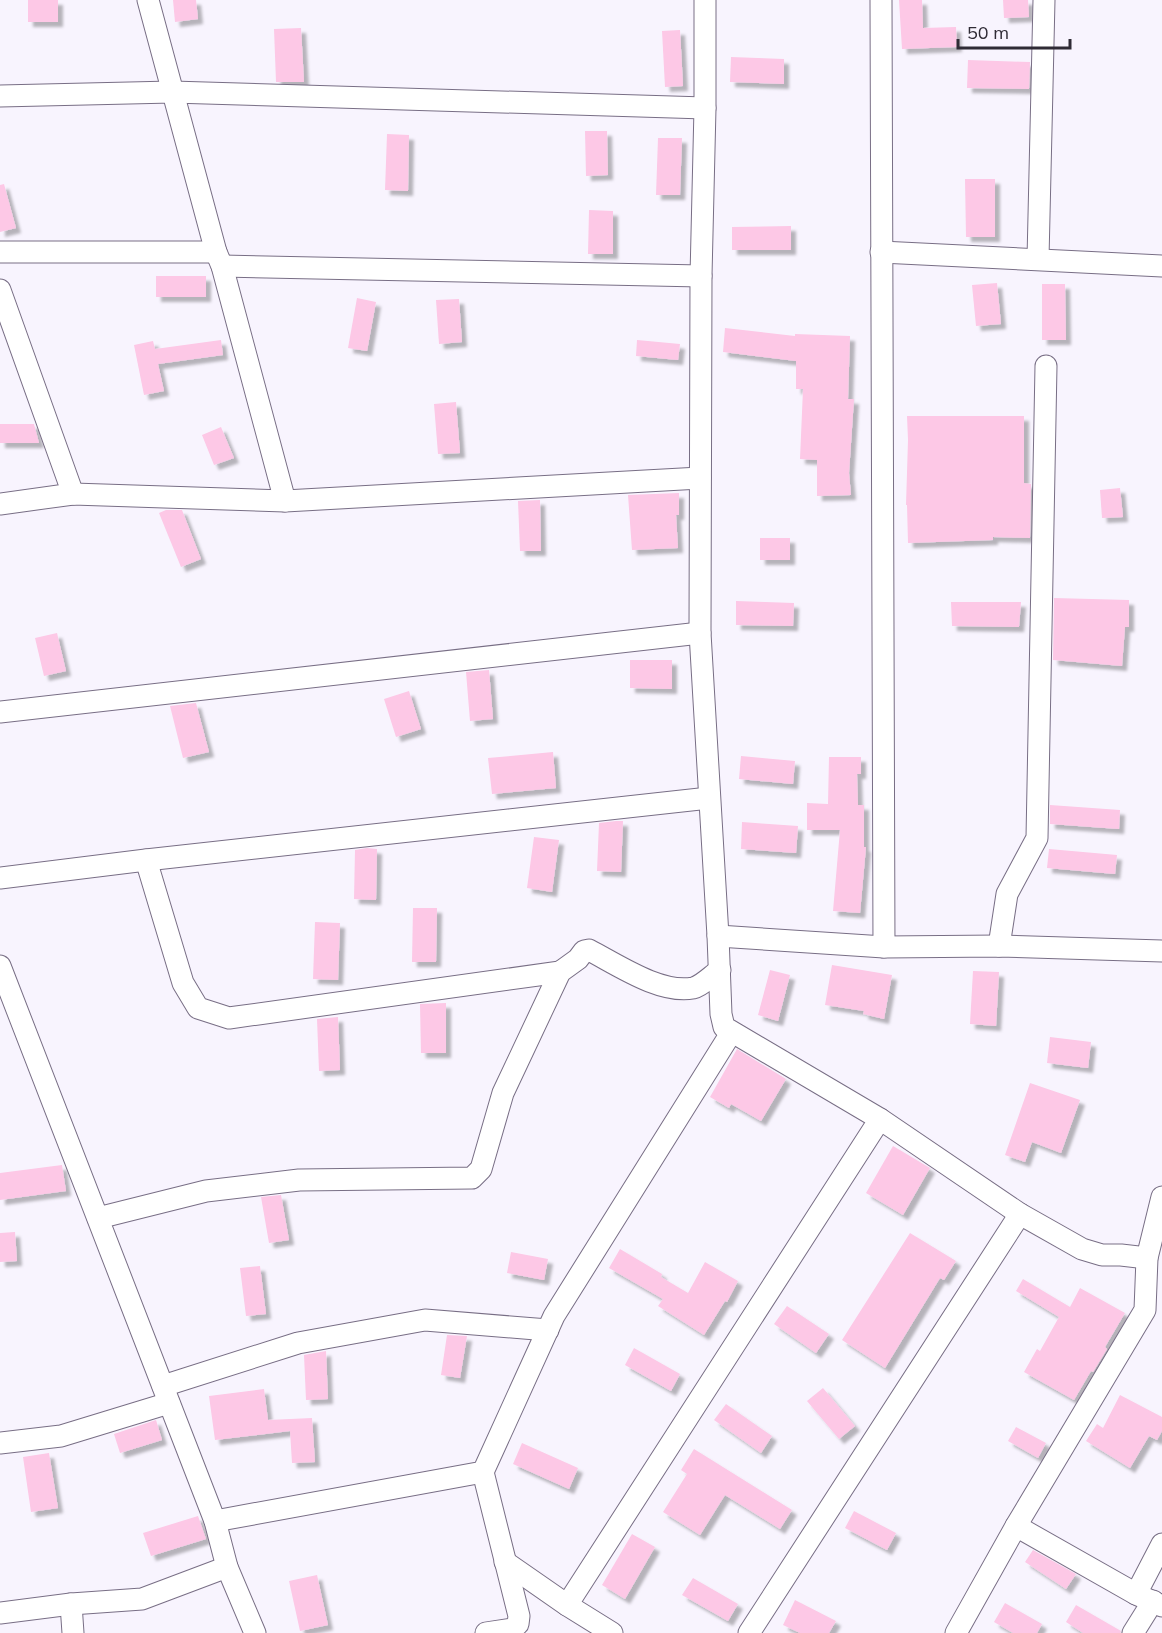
<svg xmlns="http://www.w3.org/2000/svg" width="1162" height="1633" viewBox="0 0 1162 1633" font-family="Mulish,sans-serif">
<defs>
<filter id="shadow"><feDropShadow dx="5" dy="5" stdDeviation="1.5" flood-color="#0004"/></filter>
</defs>
<rect width="100%" height="100%" fill="#f8f4fe"/>
<!-- building -->
<g fill="#fdc8e6" filter="url(#shadow)">
<rect x="28" y="0" width="30" height="22"/>
<polygon points="173,0 196,0 198,19 175,22"/>
<polygon points="899,0 922,0 923,28 956,27 957,47 902,49"/>
<polygon points="1003,0 1028,0 1029,17 1004,18"/>
<polygon points="301,28 304,82 276,82 274,29"/>
<polygon points="680,30 683,86 665,87 662,31"/>
<polygon points="731,57 784,59 784,84 730,82"/>
<polygon points="968,60 1030,62 1029,89 967,88"/>
<polygon points="585,131 607,131 608,175 586,176"/>
<polygon points="387,134 409,135 408,191 385,190"/>
<polygon points="658,138 682,138 680,195 656,195"/>
<polygon points="965,179 995,179 995,237 966,237"/>
<polygon points="4,184 16,228 0,232 0,185"/>
<polygon points="589,210 613,211 613,254 588,254"/>
<polygon points="791,226 791,250 732,250 732,227"/>
<rect x="156" y="276" width="50" height="21"/>
<polygon points="997,283 1001,324 976,326 972,285"/>
<polygon points="1042,284 1065,284 1066,340 1042,340"/>
<polygon points="357,298 376,302 367,351 348,348"/>
<polygon points="459,299 462,342 439,344 436,300"/>
<polygon points="725,328 795,336 795,334 850,336 848,399 854,399 849,473 851,495 817,496 817,460 800,459 803,389 796,389 796,361 723,352"/>
<polygon points="221,340 223,355 158,364 164,391 144,395 134,345 153,341 155,349"/>
<polygon points="637,340 680,344 678,360 636,356"/>
<polygon points="456,402 460,453 438,454 434,404"/>
<polygon points="907,416 1024,416 1024,483 1031,484 1030,538 993,537 993,540 908,543 907,505 906,505 908,440"/>
<polygon points="0,424 34,424 39,443 0,443"/>
<polygon points="221,427 234,458 214,465 202,435"/>
<polygon points="1120,488 1123,517 1102,518 1100,490"/>
<polygon points="679,493 679,515 676,515 678,548 632,550 628,495"/>
<polygon points="540,500 541,551 520,551 518,501"/>
<polygon points="166,510 182,510 201,559 181,567 159,513"/>
<rect x="760" y="538" width="30" height="22"/>
<polygon points="1054,598 1129,600 1129,627 1125,627 1122,666 1053,660"/>
<polygon points="736,601 794,603 793,626 736,625"/>
<polygon points="951,602 1021,602 1019,627 952,626"/>
<polygon points="57,633 66,671 44,676 35,638"/>
<polygon points="630,660 672,660 672,689 630,688"/>
<polygon points="489,670 493,719 470,721 466,672"/>
<polygon points="409,691 421,729 396,737 384,699"/>
<polygon points="196,703 209,752 183,758 170,706"/>
<polygon points="553,752 556,788 492,794 488,758"/>
<polygon points="741,756 795,761 793,784 739,779"/>
<polygon points="829,757 861,757 861,774 857,774 858,805 864,805 864,847 866,847 860,913 833,911 840,830 807,830 807,803 828,804"/>
<polygon points="1050,805 1120,810 1119,829 1050,824"/>
<polygon points="616,821 623,821 621,872 597,871 599,823"/>
<polygon points="742,822 798,826 796,853 741,849"/>
<polygon points="534,837 559,840 552,892 527,888"/>
<polygon points="367,848 377,849 376,900 354,899 355,850"/>
<polygon points="1049,849 1117,855 1115,874 1047,868"/>
<polygon points="413,908 437,908 436,962 412,962"/>
<polygon points="315,922 340,923 338,980 313,979"/>
<polygon points="832,965 892,975 884,1019 863,1014 864,1011 825,1005"/>
<polygon points="770,970 790,975 778,1021 758,1015"/>
<polygon points="973,971 999,972 996,1026 970,1024"/>
<polygon points="446,1003 446,1053 421,1053 420,1004"/>
<polygon points="338,1017 340,1070 319,1071 317,1019"/>
<polygon points="1050,1037 1091,1042 1088,1068 1047,1063"/>
<polygon points="737,1049 786,1079 761,1121 731,1104 729,1108 710,1097"/>
<polygon points="1030,1083 1080,1100 1061,1153 1032,1142 1025,1162 1005,1155"/>
<polygon points="893,1146 930,1168 903,1215 866,1193"/>
<polygon points="62,1165 66,1191 0,1200 0,1173"/>
<polygon points="281,1195 289,1240 269,1243 261,1197"/>
<polygon points="15,1232 17,1261 0,1262 0,1233"/>
<polygon points="910,1233 956,1261 944,1280 940,1278 885,1368 842,1340"/>
<polygon points="620,1249 662,1274 661,1277 688,1293 705,1262 738,1281 727,1302 725,1301 704,1335 658,1306 663,1299 609,1268"/>
<polygon points="511,1252 548,1259 544,1280 507,1273"/>
<polygon points="260,1266 266,1314 246,1316 240,1268"/>
<polygon points="1023,1279 1070,1307 1080,1288 1125,1313 1105,1347 1107,1349 1093,1372 1091,1371 1074,1400 1024,1372 1037,1349 1040,1351 1059,1317 1016,1291"/>
<polygon points="787,1306 829,1334 816,1353 774,1324"/>
<polygon points="447,1335 467,1336 460,1378 441,1375"/>
<polygon points="634,1348 680,1374 671,1391 625,1365"/>
<polygon points="326,1351 328,1399 306,1400 304,1355"/>
<polygon points="823,1388 855,1426 839,1439 807,1401"/>
<polygon points="264,1389 268,1420 312,1418 315,1462 292,1463 290,1431 215,1440 209,1396"/>
<polygon points="1120,1395 1162,1417 1162,1431 1157,1440 1149,1436 1130,1468 1086,1441 1097,1424 1103,1428"/>
<polygon points="726,1404 772,1436 761,1453 714,1420"/>
<polygon points="156,1420 162,1440 120,1453 114,1434"/>
<polygon points="1016,1427 1046,1443 1038,1458 1008,1441"/>
<polygon points="522,1443 578,1468 569,1489 513,1464"/>
<polygon points="694,1449 792,1510 780,1529 725,1495 700,1535 663,1512 687,1474 681,1470"/>
<polygon points="49,1453 58,1508 31,1512 23,1457"/>
<polygon points="854,1511 896,1533 887,1550 845,1528"/>
<polygon points="198,1516 206,1539 151,1556 143,1533"/>
<polygon points="632,1534 655,1547 625,1599 602,1585"/>
<polygon points="1033,1550 1076,1574 1066,1589 1025,1562"/>
<polygon points="317,1575 328,1625 300,1631 289,1581"/>
<polygon points="693,1578 738,1604 728,1621 682,1595"/>
<polygon points="795,1600 836,1621 829,1633 800,1633 783,1625"/>
<polygon points="1005,1603 1042,1624 1037,1633 1013,1633 994,1622"/>
<polygon points="1076,1605 1121,1631 1120,1633 1083,1633 1066,1622"/>
</g>
<g fill="none" stroke-linecap="round" stroke-linejoin="round">
<defs>
<g id="minor">
<polyline points="148,0 216,252 222,266 285,501"/>
<polyline points="705,0 705,108 701,276 700,633 718,936 721,1014 724,1027 880,1119 1020,1214 1082,1249 1102,1255 1121,1255 1147,1258"/>
<polyline points="881,0 884,947"/>
<polyline points="0,96 172,92 705,108"/>
<polyline points="0,252 216,252"/>
<polyline points="881,252 1162,266"/>
<polyline points="1038,259 1044,0"/>
<polyline points="222,266 701,276"/>
<polyline points="0,290 73,494"/>
<polyline points="0,504 73,494 285,501 700,478"/>
<polyline points="0,712 700,633"/>
<polyline points="146,860 183,983 198,1008 229,1018 560,972"/>
<polyline points="0,878 146,860 709,798"/>
<polyline points="718,936 884,947 999,946 1162,951"/>
<polyline points="999,946 1007,894 1037,838 1046,366"/>
<polyline points="0,966 215,1521 227,1567 255,1633"/>
<path d="M98,1218L206,1191L299,1180L472,1178L481,1169L503,1093L560,972L578,959L584,951L589,950C618,965 660,994 693,988C702,986 712,975 720,970"/>
<polyline points="163,1386 298,1343 425,1320 548,1330"/>
<polyline points="0,1443 61,1436 169,1403"/>
<polyline points="483,1472 519,1616 518,1624 512,1629 486,1633"/>
<polyline points="215,1521 483,1472 554,1316 731,1033"/>
<polyline points="1016,1526 1136,1594 1162,1606"/>
<polyline points="505,1562 567,1605 880,1119"/>
<polyline points="1136,1594 1162,1544"/>
<polyline points="71,1604 73,1633"/>
<polyline points="567,1605 612,1633"/>
<polyline points="0,1613 71,1604 142,1599 227,1567"/>
<polyline points="749,1633 1020,1214"/>
<polyline points="956,1633 1016,1526 1145,1310 1147,1258 1162,1197"/>
<polyline points="1133,1633 1153,1601"/>
</g>
</defs>
<!-- minor casing -->
<use href="#minor" stroke="#786e85" stroke-width="23"/>
<!-- minor -->
<use href="#minor" stroke="#fff" stroke-width="21"/>
</g>
<!-- scale -->
<path d="M958 39v9h112v-9" fill="none" stroke="#2f2b35" stroke-width="3"/>
<text x="967" y="39" font-size="18" fill="#2f2b35" stroke="#f8f4fe" stroke-width="4.5" paint-order="stroke">50 m</text>
</svg>
